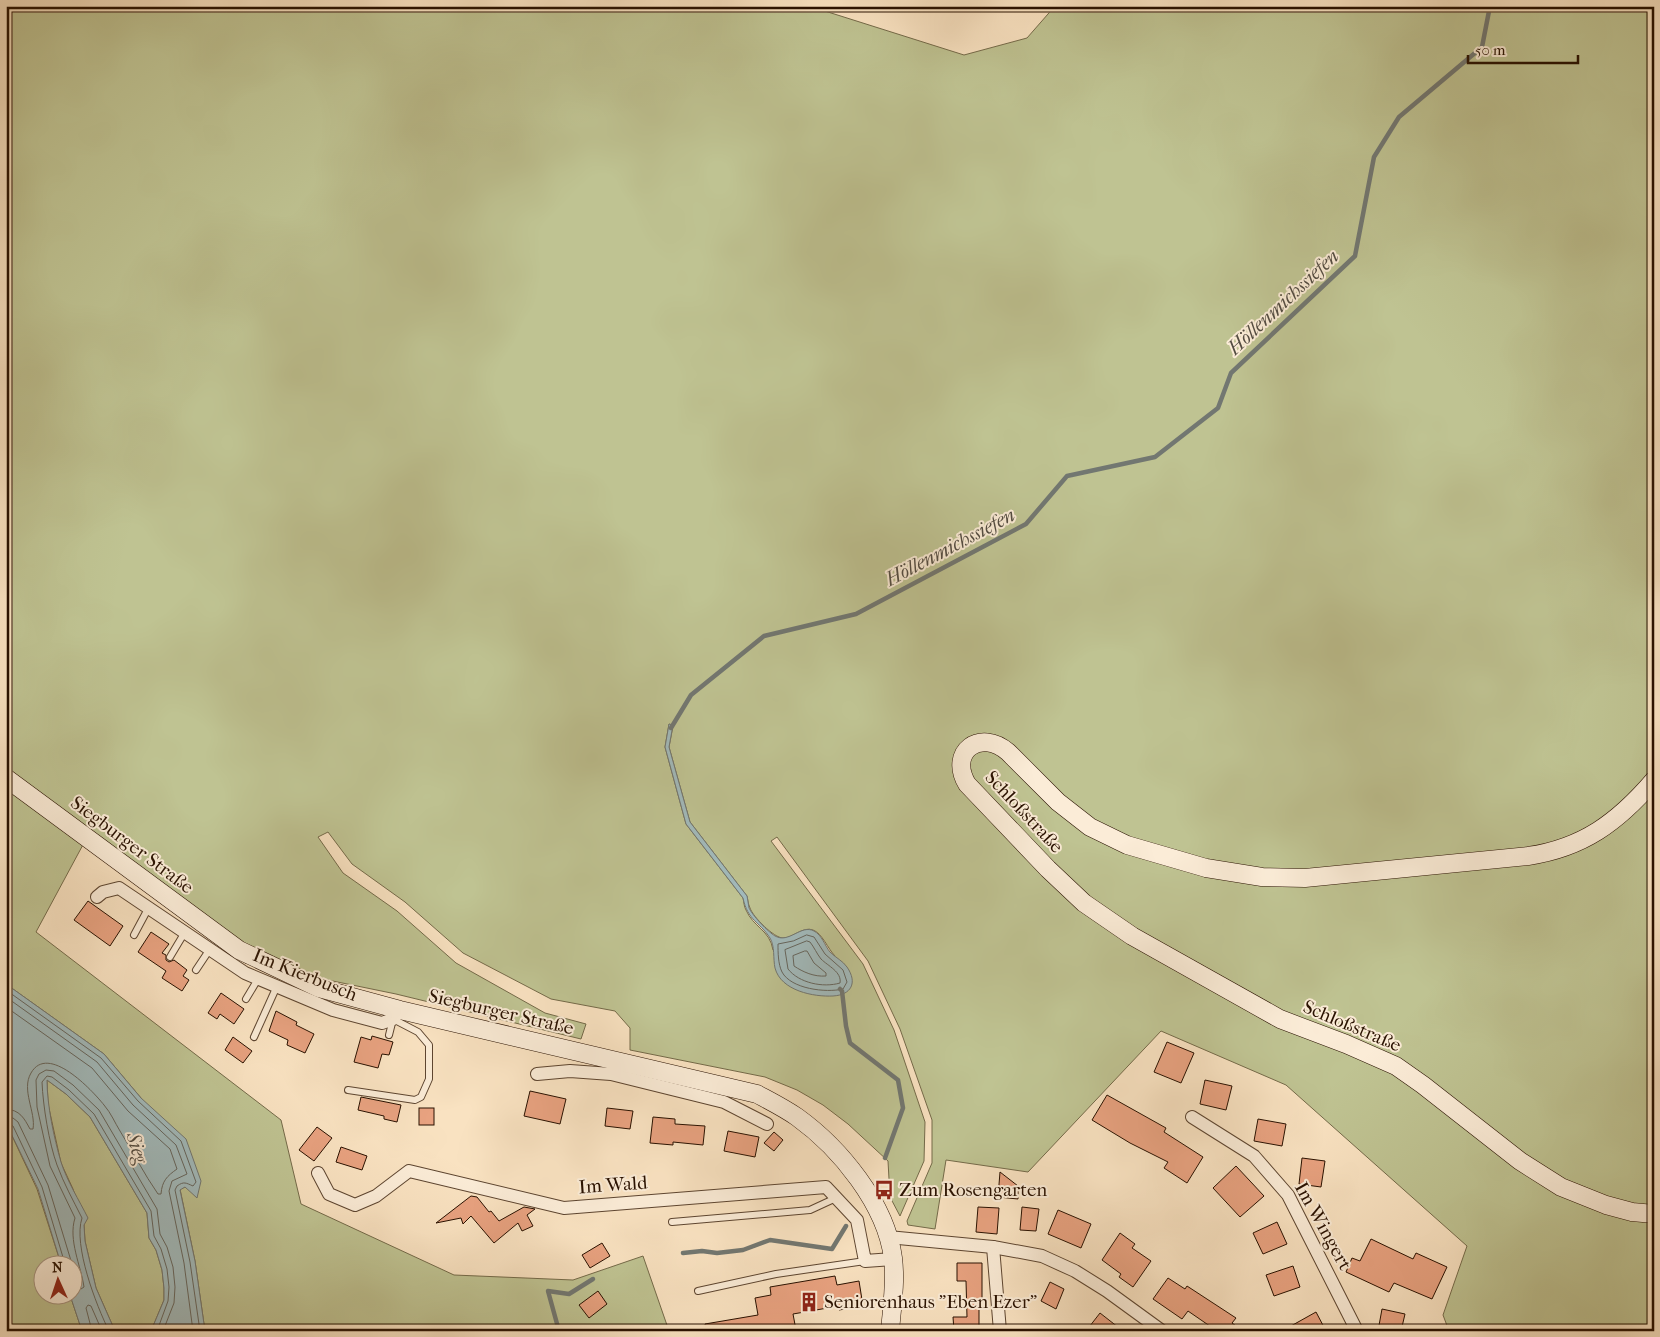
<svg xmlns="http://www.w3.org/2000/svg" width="1660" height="1337" viewBox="0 0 1660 1337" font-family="'IM FELL French Canon',serif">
<rect width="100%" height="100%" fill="#f9e2c1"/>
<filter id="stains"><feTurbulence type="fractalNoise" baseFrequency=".004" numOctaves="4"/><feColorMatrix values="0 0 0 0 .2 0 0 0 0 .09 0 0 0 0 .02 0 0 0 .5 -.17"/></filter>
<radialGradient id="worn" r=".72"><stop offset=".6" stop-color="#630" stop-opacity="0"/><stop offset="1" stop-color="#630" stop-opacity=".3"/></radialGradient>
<!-- green -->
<g fill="#bfc392" stroke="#746a49" fill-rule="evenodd">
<path d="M6,6H809L964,55L1027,38L1055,6H1654V1331H1449L1443,1315L1467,1246L1286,1085L1161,1031L1028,1172L946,1160L935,1229L908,1225L907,1221L932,1163V1120L900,1029L868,961L777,837L771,841L863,964L894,1030L925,1122L924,1161L900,1216L890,1197L888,1161L848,1124L823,1105L797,1090L765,1077L630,1050V1028L615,1011L551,999L463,953L405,902L352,864L328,832L318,837L343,873L397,911L456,963L545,1013L586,1024L581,1039L396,994L245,963L6,773ZM669,724L673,726L669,747L690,822L747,896C748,900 748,904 750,908C753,917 774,938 783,938C793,938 803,926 813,930C822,933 828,949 835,956L773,950C770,930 753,927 746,910C744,907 744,902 743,898L686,824L665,747Z"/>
<polygon points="6,775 85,841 36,932 281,1120 301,1204 454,1275 573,1280 643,1256 669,1331 205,1331 195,1261 180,1189 185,1187 141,1098 104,1054 6,984"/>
<polygon points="47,1080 66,1094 90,1117 147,1213 149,1238 156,1250 162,1270 164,1288 164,1300 151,1331 115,1331 96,1288 85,1241 84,1225 73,1189 61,1163 48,1104"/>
<polygon points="6,1123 37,1189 61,1264 42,1264 42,1294 70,1295 82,1331 6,1331"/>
</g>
<!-- water -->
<g fill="#a2bbbd" stroke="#727771">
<path d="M669,724L673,725L669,747L690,822L747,896C748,900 748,904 749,908C752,915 768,932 775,936C789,944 801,924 814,931C822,935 825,946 830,952C836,958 843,961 847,967C858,983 851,995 833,996C814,997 781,991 775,968C773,959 775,946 770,938C759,921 748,921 743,898L686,824L665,747Z"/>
<path d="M6,984L104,1054L141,1098L186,1139L201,1181L197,1198L185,1187L180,1190L195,1261L205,1331H151L164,1300V1288L162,1270L156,1250L149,1238L147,1213L90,1117L66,1094L47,1080C47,1105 54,1138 61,1162C67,1181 79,1200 88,1218L84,1225L85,1241L96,1288L115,1331H82L70,1295L72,1294V1264H61L38,1189L6,1123Z"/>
</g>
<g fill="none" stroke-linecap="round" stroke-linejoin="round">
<!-- shore -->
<g stroke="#66665e" stroke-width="1">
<path d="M807,935L814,937L825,954L843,970L847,982L843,989C826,993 791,989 782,972C778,964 778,952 778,944L793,941Z"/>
<path d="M807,941L810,942C814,947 817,954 821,959C828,966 842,972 840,983C823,988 799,983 788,969L785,950Z"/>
<path d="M805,951H807L814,963L826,973V976C814,977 803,972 794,966L793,956Z"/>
<path d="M6,990L101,1058L138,1101L181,1141L196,1182L193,1186C186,1183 184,1181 177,1186L175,1190L190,1262L200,1331"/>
<polyline points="6,997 97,1062 133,1105 176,1145 187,1174 172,1181 169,1191 184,1263 193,1331"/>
<path d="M6,1007L92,1068L128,1111L170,1149L177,1169C167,1176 162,1181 161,1194H158C144,1174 133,1152 120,1131C115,1123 111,1113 104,1105C92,1090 48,1043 31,1073C21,1090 36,1112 33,1129H30C24,1118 20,1110 6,1109"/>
<polyline points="6,1117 13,1118 18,1122 48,1185 72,1264"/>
<polyline points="6,1123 13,1126 42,1187 65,1264"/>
<path d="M72,1284L81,1289L84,1287C81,1266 68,1240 75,1218L50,1166L37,1107L36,1080L39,1074L46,1070L54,1071L73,1085L99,1110L157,1209L160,1234L167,1247L173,1267L175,1287L174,1303L163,1331"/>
<polyline points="92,1331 86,1308 88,1305 91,1306 102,1331"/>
<path d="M109,1331C96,1305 73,1245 82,1218C73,1200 64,1184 57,1165C49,1143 43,1106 42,1082L47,1076L52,1077L69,1090L94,1114L151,1211L154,1236L161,1249L167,1269L169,1287L168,1301L157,1331"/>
</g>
<!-- stream -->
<g stroke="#727771" stroke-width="4.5">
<polyline points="671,728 691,695 764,636 856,614 1026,524 1067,476 1155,457 1218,408 1231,373 1355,256 1374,157 1399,117 1482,47 1490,6"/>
<polyline points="840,989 842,991 846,1026 850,1043 898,1080 903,1108 885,1158"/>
<polyline points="683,1253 702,1251 717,1253 743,1250 770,1240 832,1249 846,1226"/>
<polyline points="559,1331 548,1291 569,1294 593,1279"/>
</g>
</g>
<!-- building -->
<g fill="#e8a280" stroke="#291100">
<polygon points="88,901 123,926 110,946 74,920"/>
<polygon points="151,932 169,944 162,953 166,955 166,960 169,962 174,960 187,970 183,976 189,980 182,991 162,978 166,971 138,952"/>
<polygon points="221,993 244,1009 234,1024 220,1014 217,1019 208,1013"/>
<polygon points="276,1011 297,1022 296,1025 314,1034 305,1053 287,1045 288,1040 269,1031"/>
<polygon points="372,1036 393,1042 389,1055 382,1054 378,1068 354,1062 361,1037 371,1040"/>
<polygon points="233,1037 252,1051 243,1063 225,1050"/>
<polygon points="1167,1042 1194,1053 1181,1083 1154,1072"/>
<polygon points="1205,1080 1232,1086 1226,1110 1200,1104"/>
<polygon points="530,1091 566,1099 560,1124 524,1116"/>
<polygon points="1107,1095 1166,1128 1164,1132 1203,1157 1187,1183 1164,1168 1168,1162 1130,1143 1092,1120"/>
<polygon points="361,1097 401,1105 397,1122 384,1119 384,1116 358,1110"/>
<rect x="419" y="1108" width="15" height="17"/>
<polygon points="607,1108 633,1111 630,1129 605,1126"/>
<polygon points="653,1117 675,1119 675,1124 705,1126 703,1145 673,1142 673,1145 650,1143"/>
<polygon points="1258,1119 1286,1124 1282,1146 1254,1141"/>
<polygon points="317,1127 332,1138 314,1161 299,1150"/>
<polygon points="728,1131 759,1137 755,1157 724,1151"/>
<polygon points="774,1132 783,1140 774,1151 764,1143"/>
<polygon points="341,1147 367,1156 362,1170 336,1162"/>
<polygon points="1302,1158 1325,1161 1321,1187 1299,1184"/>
<polygon points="1236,1166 1264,1196 1240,1217 1213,1188"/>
<polygon points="1000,1172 1018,1186 1018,1199 998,1197"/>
<polygon points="471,1196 477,1197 489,1212 491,1211 499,1221 524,1207 535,1209 527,1215 533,1226 522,1231 518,1223 494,1243 471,1216 463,1224 461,1218 436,1223"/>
<polygon points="978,1207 999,1208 997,1234 976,1232"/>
<polygon points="1022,1207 1039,1209 1036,1231 1020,1230"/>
<polygon points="1058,1210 1091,1224 1081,1248 1048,1234"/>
<polygon points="1277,1222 1287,1244 1263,1254 1253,1233"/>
<polygon points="1120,1233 1135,1244 1132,1248 1151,1261 1133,1287 1119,1277 1121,1274 1102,1260"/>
<polygon points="1371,1239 1413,1259 1416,1253 1447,1267 1432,1299 1394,1283 1389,1292 1346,1272 1352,1258 1360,1261"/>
<polygon points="602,1243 610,1256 590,1268 582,1255"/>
<polygon points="957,1263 982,1263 982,1302 979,1302 979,1331 954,1331 953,1317 967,1317 966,1281 957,1281"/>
<polygon points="1293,1266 1300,1287 1274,1296 1266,1275"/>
<polygon points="835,1276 837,1285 859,1281 863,1306 839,1310 839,1306 793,1314 796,1330 706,1331 705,1324 758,1315 755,1298 771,1295 770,1287"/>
<polygon points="1168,1278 1185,1289 1187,1286 1236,1318 1232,1323 1243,1331 1217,1331 1188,1311 1182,1319 1153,1299"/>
<polygon points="1050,1282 1064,1289 1056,1309 1041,1301"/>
<polygon points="598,1291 607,1304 589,1318 579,1305"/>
<polygon points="1382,1309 1405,1314 1401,1331 1378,1331"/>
<polygon points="1316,1312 1326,1331 1282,1331"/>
<polygon points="1100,1313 1123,1331 1086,1331"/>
</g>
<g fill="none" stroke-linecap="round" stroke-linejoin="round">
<defs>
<g id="lane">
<polyline points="134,935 149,907"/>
<polyline points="170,957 185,932"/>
<polyline points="196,970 210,949"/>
<polyline points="246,999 258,979"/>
<polyline points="254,1037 277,986"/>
<polyline points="348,1090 415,1100 421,1097 429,1079 429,1045 418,1032 393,1019 389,1035"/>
<polyline points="672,1222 810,1210 836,1198"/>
<polyline points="698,1291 776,1274 865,1261"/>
</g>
<g id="street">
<polyline points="97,897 103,892 119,888 245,973 333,1010 382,1023 393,1019 400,1010"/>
<polyline points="537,1074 570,1071 611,1074 724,1102 767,1124"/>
<polyline points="1192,1117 1254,1156 1288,1195 1357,1331"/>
<polyline points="318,1173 329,1194 355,1205 376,1196 409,1171 564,1208 826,1187 857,1220 865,1261 893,1259"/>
<polyline points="888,1237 993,1247 1042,1256 1075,1271 1107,1291 1162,1331"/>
<polyline points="993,1247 1000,1331"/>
</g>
<g id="secondary">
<path d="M6,778L239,950L319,988L400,1010L757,1094C770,1101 784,1108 797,1117C840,1148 886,1204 893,1258C896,1282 892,1307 890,1331"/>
<path d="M1654,780C1618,822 1583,848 1528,856L1305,878L1262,877L1206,868L1127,845L1090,827L1058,802L1008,752C980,728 948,752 967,784L1048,869L1084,903L1132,936L1280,1019L1346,1044L1396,1066L1423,1085L1520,1161L1561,1187L1606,1205L1632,1212L1654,1214"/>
</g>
</defs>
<!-- lane casing -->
<use href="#lane" stroke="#5d4530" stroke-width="8"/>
<!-- street casing -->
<use href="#street" stroke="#5d4530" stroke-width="14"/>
<!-- secondary casing -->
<use href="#secondary" stroke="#291100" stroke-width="19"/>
<!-- lane -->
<use href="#lane" stroke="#fbecd7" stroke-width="6"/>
<!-- street -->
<use href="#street" stroke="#fbecd7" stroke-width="12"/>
<!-- secondary -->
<use href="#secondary" stroke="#fbecd7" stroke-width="18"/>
</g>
<!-- icons -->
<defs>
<symbol id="bus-bare" viewBox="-9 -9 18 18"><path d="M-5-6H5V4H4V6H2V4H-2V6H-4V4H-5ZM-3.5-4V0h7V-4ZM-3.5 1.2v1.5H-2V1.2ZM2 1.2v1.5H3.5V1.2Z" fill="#8f2418" stroke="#fbecd7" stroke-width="2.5" paint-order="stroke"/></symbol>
<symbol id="building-bare" viewBox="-9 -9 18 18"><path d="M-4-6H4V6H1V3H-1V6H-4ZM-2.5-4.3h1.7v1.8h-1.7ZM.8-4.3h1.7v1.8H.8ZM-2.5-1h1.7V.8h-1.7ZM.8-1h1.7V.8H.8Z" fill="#8f2418" stroke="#fbecd7" stroke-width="2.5" paint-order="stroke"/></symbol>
</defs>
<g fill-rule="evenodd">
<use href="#bus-bare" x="870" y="1176" width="28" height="28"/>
<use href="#building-bare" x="795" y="1288" width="28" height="28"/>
</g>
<g text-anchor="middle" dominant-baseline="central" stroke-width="4" stroke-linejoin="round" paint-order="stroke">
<!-- street labels -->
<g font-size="19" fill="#291100" stroke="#fbecd7">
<text transform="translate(1024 812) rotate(47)">Schloßstraße</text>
<text transform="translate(132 845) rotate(37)">Siegburger Straße</text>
<text transform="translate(305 975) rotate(22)">Im Kierbusch</text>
<text transform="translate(501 1012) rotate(13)">Siegburger Straße</text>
<text transform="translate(1352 1026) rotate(23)">Schloßstraße</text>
<text transform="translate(613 1185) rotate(-4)">Im Wald</text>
<text transform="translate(1323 1226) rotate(61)">Im Wingert</text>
</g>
<!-- poi labels -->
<g font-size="19" fill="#291100" stroke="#fbecd7" text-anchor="start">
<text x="899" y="1190">Zum Rosengarten</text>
<text x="824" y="1302">Seniorenhaus "Eben Ezer"</text>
</g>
<!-- water labels -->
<g font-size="20" font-style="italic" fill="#534c42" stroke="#fbecd7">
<text transform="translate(1283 302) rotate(-43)">Höllenmichssiefen</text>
<text transform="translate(950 547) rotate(-28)">Höllenmichssiefen</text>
<text transform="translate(137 1148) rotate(72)">Sieg</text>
</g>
</g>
<!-- margin -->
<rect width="1660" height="1337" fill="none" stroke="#f9e2c1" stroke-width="25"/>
<rect x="8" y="8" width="1645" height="1322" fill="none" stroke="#291100" stroke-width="2.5"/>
<rect x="12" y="12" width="1635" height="1312" fill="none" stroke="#291100"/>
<!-- north arrow -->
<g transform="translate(58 1280) rotate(357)"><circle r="24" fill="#fbecd7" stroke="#a79481"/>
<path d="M0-4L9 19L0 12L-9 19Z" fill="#8f2418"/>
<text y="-8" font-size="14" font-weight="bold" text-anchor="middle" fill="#291100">N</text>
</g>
<!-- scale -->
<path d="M1468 55v8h110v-8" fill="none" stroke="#291100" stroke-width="2.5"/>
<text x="1475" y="55" font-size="15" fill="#291100" stroke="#fbecd7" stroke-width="4" paint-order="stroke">50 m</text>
<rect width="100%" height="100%" filter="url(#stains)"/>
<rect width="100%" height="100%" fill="url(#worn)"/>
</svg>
